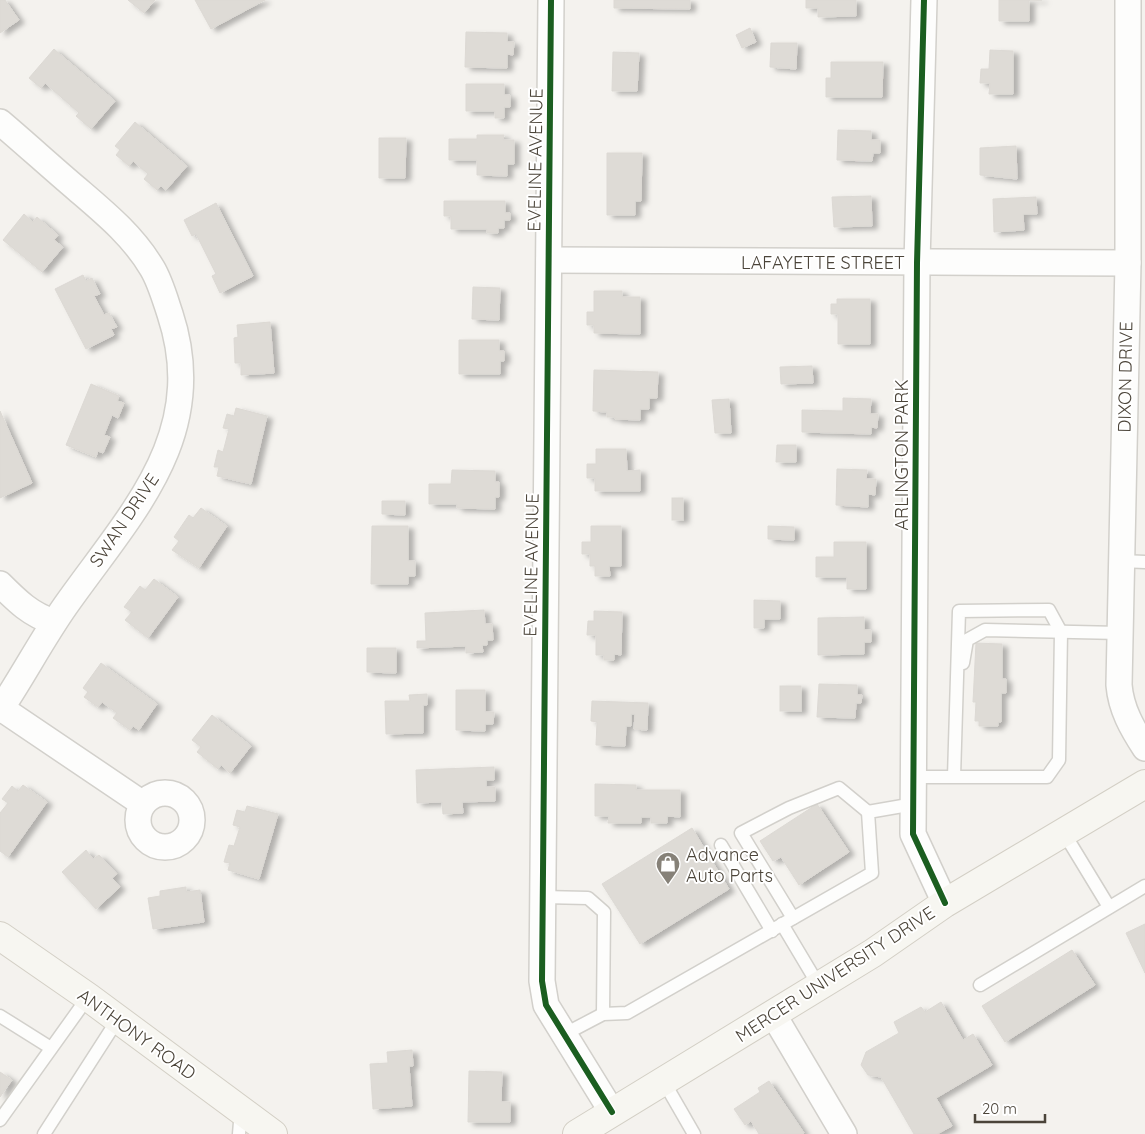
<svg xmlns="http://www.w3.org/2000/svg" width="1145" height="1134" viewBox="0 0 1145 1134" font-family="Quicksand,sans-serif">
<defs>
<filter id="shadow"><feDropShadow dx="5.5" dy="3" stdDeviation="2.5" flood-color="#0004"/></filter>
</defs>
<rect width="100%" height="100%" fill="#f4f2ee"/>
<!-- building -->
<g fill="#dedbd6" stroke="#dcd9d4" filter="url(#shadow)">
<polygon points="0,0 5,0 19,20 0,33"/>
<polygon points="128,0 155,0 144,13"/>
<polygon points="195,0 265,0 211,29"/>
<polygon points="614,0 690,0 690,9 614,8"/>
<polygon points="806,0 856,0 856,16 818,17 818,8 806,8"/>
<polygon points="999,0 1042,0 1029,0 1029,21 999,21"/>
<polygon points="750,28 756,42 742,48 736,35"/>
<polygon points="466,32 507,33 507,42 514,42 513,55 507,54 507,68 465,67"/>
<polygon points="771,43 797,43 796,69 770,67"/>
<polygon points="54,49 115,101 91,129 76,116 79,113 45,83 41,88 29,78"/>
<polygon points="990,50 1013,51 1013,94 989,94 990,83 980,83 981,69 989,69"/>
<polygon points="613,52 639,53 637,91 612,91"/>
<polygon points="831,62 883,62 882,97 826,97 826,78 831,78"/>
<polygon points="466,84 504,84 504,95 510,95 510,107 504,107 504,118 495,118 495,111 466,111"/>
<polygon points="135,122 187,166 166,190 161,186 157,190 144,179 148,174 133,161 129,166 116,155 120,150 115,146"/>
<polygon points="838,130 871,131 871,140 880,140 880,153 873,153 872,161 837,160"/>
<polygon points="477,135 504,135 503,140 514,140 514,164 507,164 507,176 477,175 477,160 449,160 449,139 477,139"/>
<polygon points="379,138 406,138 405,178 379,178"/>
<polygon points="1016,146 1017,179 980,175 980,148"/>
<polygon points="607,153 642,153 641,201 635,201 635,215 607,215"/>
<polygon points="871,196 872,226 834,227 832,197"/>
<polygon points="1036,197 1037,214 1023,214 1024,230 994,232 993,199"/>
<polygon points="444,201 505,201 505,213 510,213 510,220 504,220 504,228 498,228 498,233 487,233 487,229 451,229 451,216 444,216"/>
<polygon points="216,203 253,276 220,293 212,276 216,274 196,234 192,236 184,220"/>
<polygon points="24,214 33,222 37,217 58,235 54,240 63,247 42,272 3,240"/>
<polygon points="83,275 86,281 92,278 100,294 94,296 104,315 109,313 117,327 111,329 114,335 86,349 55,289"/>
<polygon points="473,287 500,288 499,320 472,319"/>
<polygon points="594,291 622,291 622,297 640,297 640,334 594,333 594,325 587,325 587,312 594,312"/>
<polygon points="837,299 870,299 870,344 838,344 838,314 831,314 831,304 837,304"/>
<polygon points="270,322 274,373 241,375 241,363 235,363 234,338 238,337 237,325"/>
<polygon points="459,340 499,340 499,351 504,351 504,361 500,361 500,374 459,374"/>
<polygon points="812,366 813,383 781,384 780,367"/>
<polygon points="594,370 658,372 657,398 649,398 649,409 640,409 640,420 615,419 615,417 607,417 607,412 593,411"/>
<polygon points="91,384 119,396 117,401 124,403 118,418 112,415 104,435 110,437 103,453 98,451 96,457 66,445"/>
<polygon points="843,398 871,399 870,414 878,414 877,428 871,427 871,434 802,432 802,410 843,411"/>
<polygon points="729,399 731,433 715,433 712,400"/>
<polygon points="236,408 267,416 251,484 217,476 219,467 214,467 218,450 223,452 229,429 223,428 227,414 234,416"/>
<polygon points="0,411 32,483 0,498"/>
<polygon points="777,445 796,445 796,462 776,462"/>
<polygon points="596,449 626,449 627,471 640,470 640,491 595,491 595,478 587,478 587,464 596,464"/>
<polygon points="837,469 867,470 866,479 876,479 875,495 868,494 868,507 836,505"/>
<polygon points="452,470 495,471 495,482 499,482 499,497 495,497 495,509 457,508 457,504 429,504 429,484 451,484"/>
<rect x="672" y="498" width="11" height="22"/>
<polygon points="382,501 405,501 405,515 382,514"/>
<polygon points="201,508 227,526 199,568 172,550 179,541 174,537 189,515 193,518"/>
<polygon points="372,526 408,526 408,561 415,561 415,576 408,576 408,584 371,584"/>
<polygon points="591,526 621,526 621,566 609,566 610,576 595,576 595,566 590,566 590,554 582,554 582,542 591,542"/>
<polygon points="768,526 794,527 794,540 768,539"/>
<polygon points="834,542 866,542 866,589 847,589 847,577 816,577 816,557 834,557"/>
<polygon points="154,579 178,597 148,638 125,620 132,612 124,607 140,586 145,590"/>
<polygon points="754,600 780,601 780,619 764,619 764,628 754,628"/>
<polygon points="484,610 485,624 492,624 493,640 487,640 487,645 482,645 483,652 466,653 466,646 417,648 417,641 426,641 425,613"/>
<polygon points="594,611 622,612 621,655 614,654 614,660 604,660 604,655 596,655 596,635 587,635 588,621 594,621"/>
<polygon points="864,617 864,630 871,630 871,642 864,642 864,654 818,655 818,618"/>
<polygon points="976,643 1002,644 1002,679 1006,679 1006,693 1001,693 1001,722 998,722 998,726 979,726 979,721 975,721 976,702 973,702"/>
<polygon points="367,648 396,648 396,673 367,672"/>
<polygon points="101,663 157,704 139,730 133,726 130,730 113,718 117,713 102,702 98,707 84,697 88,692 83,688"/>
<polygon points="819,684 857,685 857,695 862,695 861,703 856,703 855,718 817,717"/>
<rect x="780" y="686" width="21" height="25"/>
<polygon points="456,690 485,690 485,712 494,712 493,724 485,724 485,731 456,730"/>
<polygon points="427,694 427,705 423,705 423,733 386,734 385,701 410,701 409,695"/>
<polygon points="592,701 648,703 647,730 634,729 635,714 631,714 631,726 626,726 625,746 596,745 597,722 591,721"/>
<polygon points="212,715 251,746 230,773 221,765 218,769 197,752 201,747 192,740"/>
<polygon points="494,767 494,780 486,780 486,787 495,787 495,801 462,802 463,813 443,814 442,802 417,803 416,770"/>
<polygon points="595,784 636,785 636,790 680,790 680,817 667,816 667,823 651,823 651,817 641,817 641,823 608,823 609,816 595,816"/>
<polygon points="23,785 47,802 8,857 0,851 0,813 8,803 2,799 12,786 18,791"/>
<polygon points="817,804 849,852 799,885 781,857 773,861 760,841"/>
<polygon points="247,806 278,814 259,879 228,870 230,863 224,862 229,845 234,846 240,827 233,825 237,810 245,812"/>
<polygon points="692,828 729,889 640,944 602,884"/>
<polygon points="86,850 93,859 99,855 117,874 112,878 120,887 96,909 62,872"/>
<polygon points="186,887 186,892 200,890 204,922 153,929 148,898 160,896 160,891"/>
<polygon points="1145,924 1145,973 1126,933"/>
<polygon points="1072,950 1095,985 1005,1042 982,1006"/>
<polygon points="941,1002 963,1040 973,1034 992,1065 936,1098 952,1126 937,1134 914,1134 881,1077 868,1075 861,1065 866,1052 899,1033 894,1022 921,1007 925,1012"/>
<polygon points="412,1050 413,1066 409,1066 412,1106 373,1109 370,1064 388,1063 387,1052"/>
<polygon points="469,1071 502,1072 501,1102 510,1102 510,1122 468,1122"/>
<polygon points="0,1072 12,1080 0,1097"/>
<polygon points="769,1081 804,1133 803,1134 759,1134 751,1121 745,1125 734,1109 760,1092 758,1088"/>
</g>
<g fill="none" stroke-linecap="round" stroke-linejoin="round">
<defs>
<g id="lane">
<polyline points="1121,561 1145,562"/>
<polyline points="963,663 967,640 985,630 1120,633"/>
<polyline points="914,777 1047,777 1059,760 1061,632 1049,610 959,611 954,777"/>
<polyline points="1064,833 1109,907"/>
<polyline points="721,845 772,931"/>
<polyline points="543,897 588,898 604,912 603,1014"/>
<polyline points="793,918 741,833 789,808 839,788 868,812"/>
<polyline points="782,924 819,986"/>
<polyline points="980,985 1145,886"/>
<polyline points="0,1016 51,1048"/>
<polyline points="563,1035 603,1014 627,1013 872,873 868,812 914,804"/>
<polyline points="664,1082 694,1134"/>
<polyline points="0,1120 88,997"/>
<polyline points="44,1134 118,1019"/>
<polyline points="239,1134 241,1110"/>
</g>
<g id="street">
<polyline points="551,0 542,981 546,1005 612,1112"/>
<polyline points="924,0 917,263 913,834 945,903"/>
<path d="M1128,0V263L1119,685C1121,709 1132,728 1145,748"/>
<path d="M0,122C26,144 51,167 77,189C105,213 133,236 152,268C160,281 165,299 170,314C210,435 131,513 66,605C42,639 23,676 0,710"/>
<polyline points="549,260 1128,263"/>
<path d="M0,584C17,601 31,615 54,622"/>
<polyline points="1,708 143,804"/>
<circle cx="165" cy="820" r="27"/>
<polyline points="773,1014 844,1134"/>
</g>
<g id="secondary">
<polyline points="0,936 88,997 273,1134"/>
<polyline points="577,1134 873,953 945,903 1145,784"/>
</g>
</defs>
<!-- lane casing -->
<use href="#lane" stroke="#d2d0cb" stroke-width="15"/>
<!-- street casing -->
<use href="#street" stroke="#d2d0cb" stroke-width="28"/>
<!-- secondary casing -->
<use href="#secondary" stroke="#d3cfc5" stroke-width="30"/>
<!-- lane -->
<use href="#lane" stroke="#fdfdfc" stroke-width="12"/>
<!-- street -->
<use href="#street" stroke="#fdfdfc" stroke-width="25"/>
<!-- secondary -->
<use href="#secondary" stroke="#f7f6f1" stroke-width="28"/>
<defs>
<g id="cycleway">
<polyline points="551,0 542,981 546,1005 612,1112"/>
<polyline points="924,0 917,263 913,834 945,903"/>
</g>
</defs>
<!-- cycleway casing -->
<use href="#cycleway" stroke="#fff" stroke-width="9"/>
<!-- cycleway -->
<use href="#cycleway" stroke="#1b5e20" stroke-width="6"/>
</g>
<!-- icons -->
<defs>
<symbol id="shop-pin" viewBox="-11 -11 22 30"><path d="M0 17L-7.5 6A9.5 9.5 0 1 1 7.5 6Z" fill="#868178" stroke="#fff"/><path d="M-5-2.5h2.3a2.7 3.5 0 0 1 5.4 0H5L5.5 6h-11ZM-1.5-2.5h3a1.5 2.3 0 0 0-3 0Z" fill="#fff"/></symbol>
</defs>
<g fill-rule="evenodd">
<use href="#shop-pin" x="654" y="850" width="28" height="38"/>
</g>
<g text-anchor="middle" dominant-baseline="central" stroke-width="4" stroke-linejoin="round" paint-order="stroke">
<!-- street labels -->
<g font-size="18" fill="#4b4439" stroke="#fff">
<text transform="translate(535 160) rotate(-89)">EVELINE AVENUE</text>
<text x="823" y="262">LAFAYETTE STREET</text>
<text transform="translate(1125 377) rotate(-89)">DIXON DRIVE</text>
<text transform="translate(901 455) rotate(-90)">ARLINGTON PARK</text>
<text transform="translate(124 520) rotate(-56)">SWAN DRIVE</text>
<text transform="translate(531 565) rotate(-89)">EVELINE AVENUE</text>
<text transform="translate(835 974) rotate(-33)">MERCER UNIVERSITY DRIVE</text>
<text transform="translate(137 1034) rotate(36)">ANTHONY ROAD</text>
</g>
<!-- poi labels -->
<g font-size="18" fill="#4b4439" stroke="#fff" text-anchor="start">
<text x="686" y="854">Advance<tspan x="686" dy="21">Auto Parts</tspan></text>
</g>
</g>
<!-- scale -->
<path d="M975 1114v8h70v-8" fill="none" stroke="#4b4439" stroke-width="2.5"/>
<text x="982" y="1114" font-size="15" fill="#4b4439" stroke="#ffffff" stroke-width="4" paint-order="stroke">20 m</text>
</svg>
